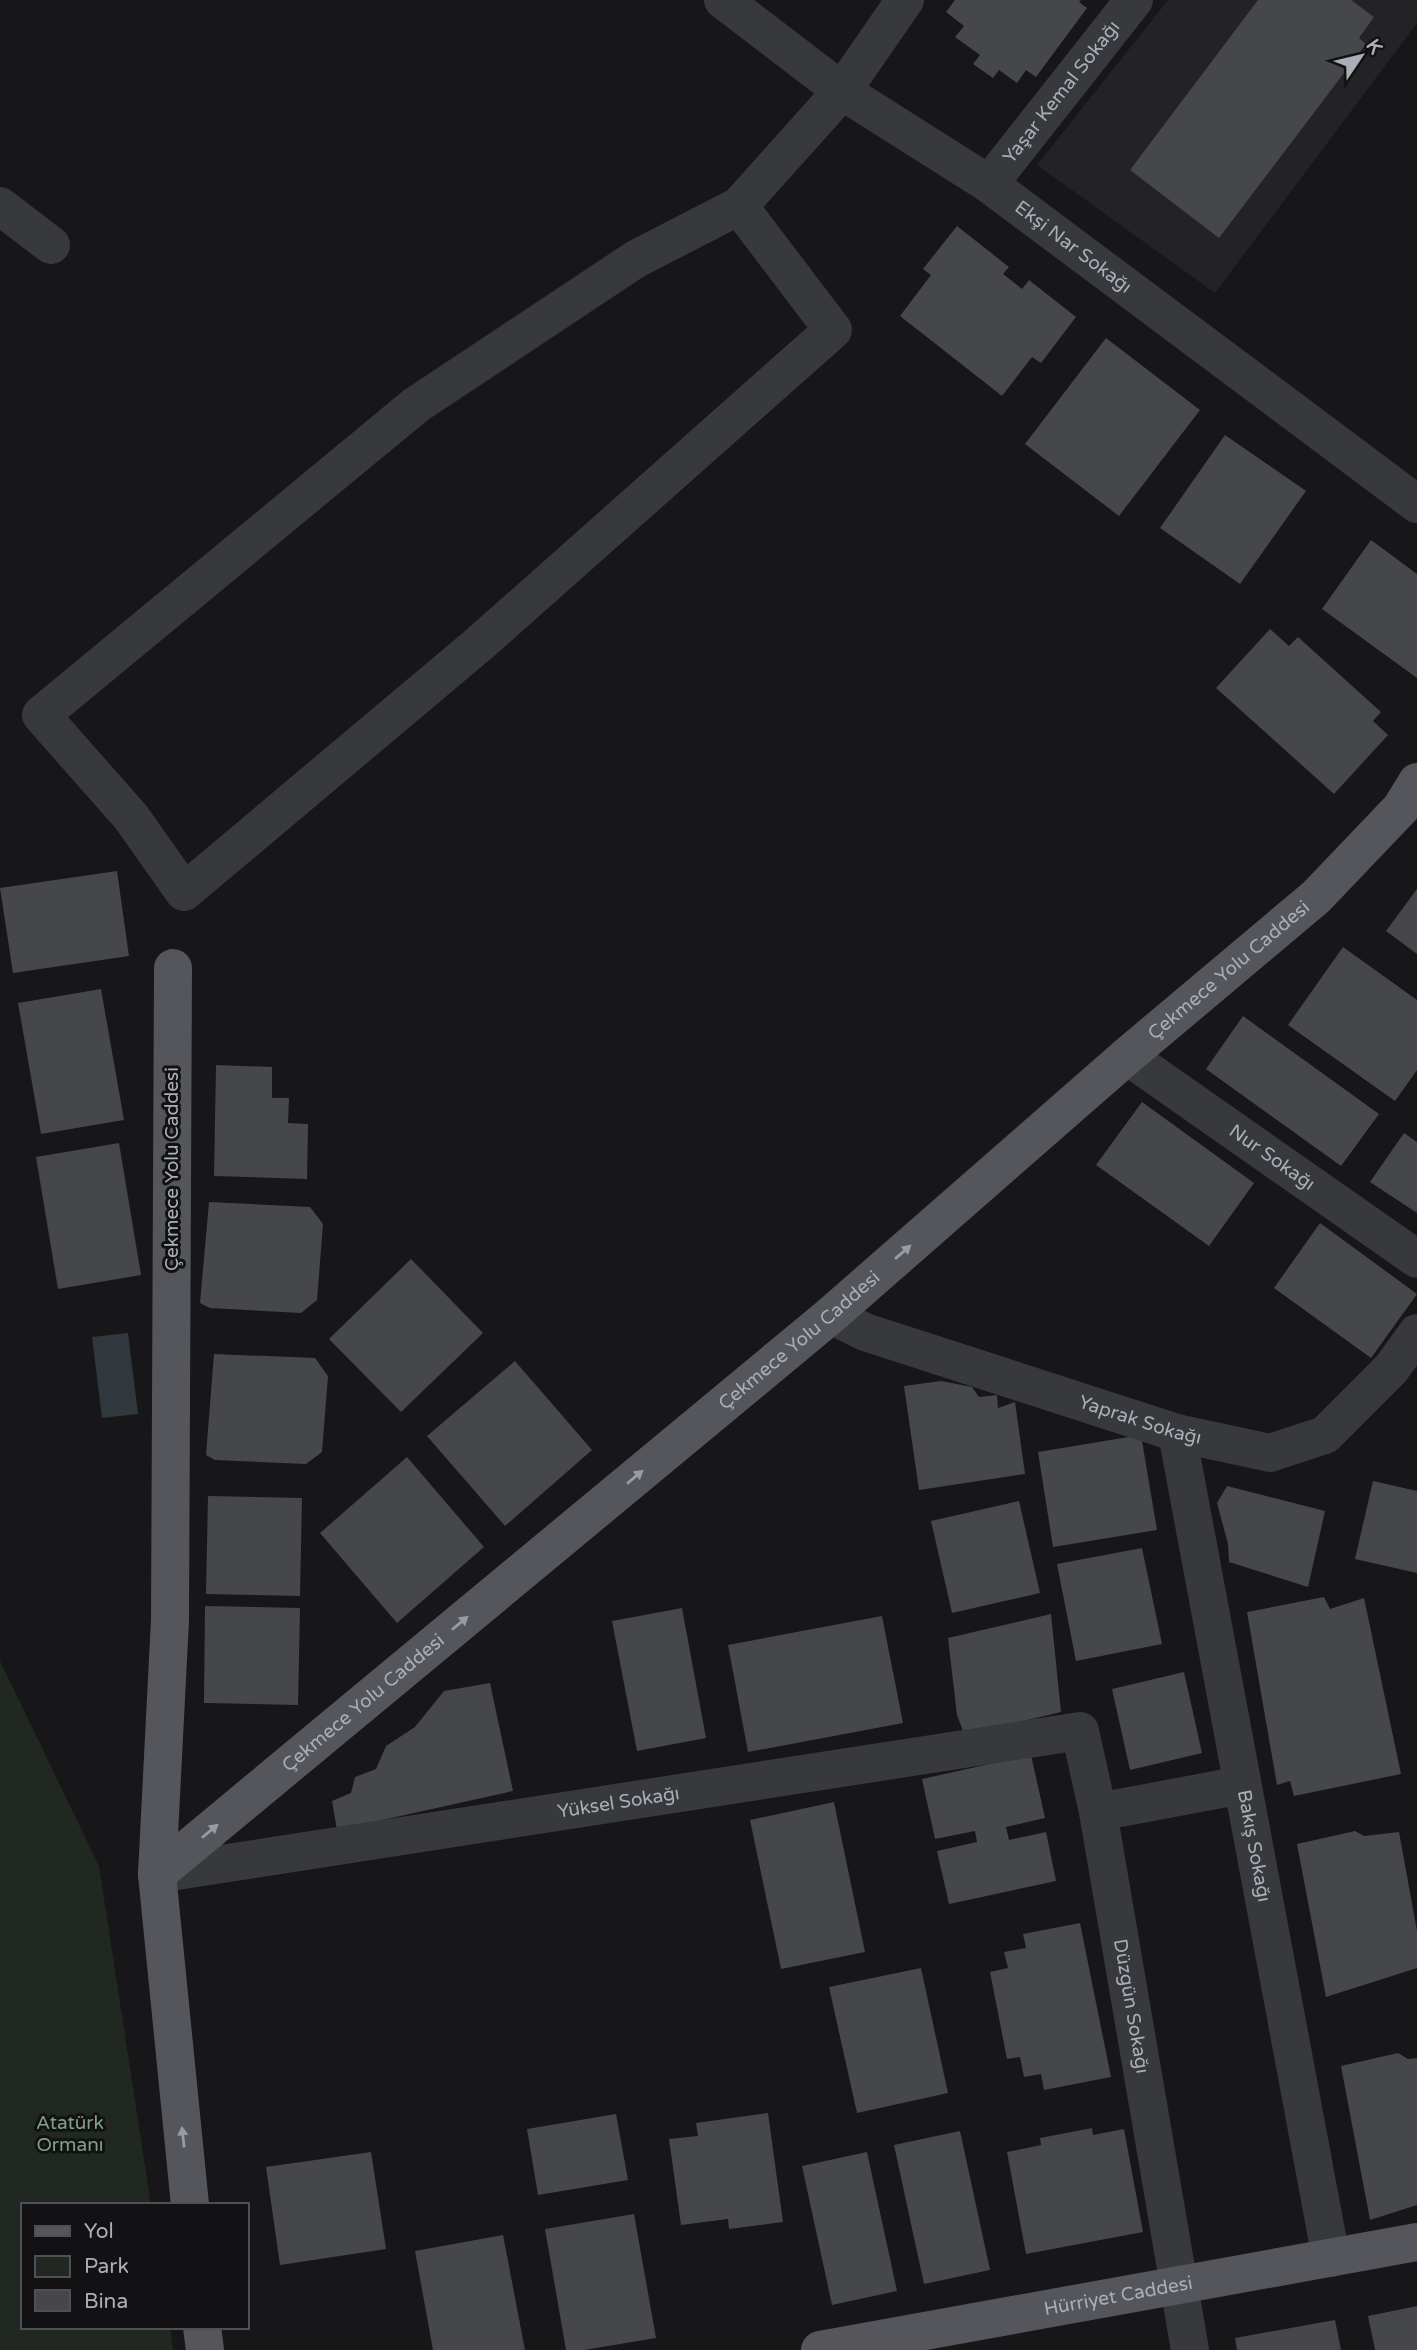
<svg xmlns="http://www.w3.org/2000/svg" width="1417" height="2350" viewBox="0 0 1417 2350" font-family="'Varela Round',sans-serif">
<rect width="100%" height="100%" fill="#171719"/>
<!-- built -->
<polygon fill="#232325" points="1168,0 1417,0 1417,23 1215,293 1037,165"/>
<!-- green -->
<polygon fill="#212822" points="0,1661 99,1866 151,2205 23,2205 23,2327 170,2327 173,2350 0,2350"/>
<!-- water -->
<polygon fill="#30383e" points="128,1333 138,1414 102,1418 92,1337"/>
<!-- building -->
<g fill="#46474b">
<polygon points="955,0 1081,0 1079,2 1087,8 1036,77 1026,70 1017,83 999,70 993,78 973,64 980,55 955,37 964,26 946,12"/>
<polygon points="1258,0 1351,0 1374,17 1359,38 1366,44 1219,238 1130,170"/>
<polygon points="957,226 1009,267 1003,274 1022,289 1029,280 1076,317 1041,363 1032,357 1002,396 900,316 931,275 923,269"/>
<polygon points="1106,338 1200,410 1119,516 1025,444"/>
<polygon points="1225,435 1306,491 1240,584 1160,528"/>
<polygon points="1371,540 1417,574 1417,678 1322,609"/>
<polygon points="1270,629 1289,646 1298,637 1381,712 1373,721 1388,735 1334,794 1216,688"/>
<polygon points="117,871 129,956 13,973 0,888"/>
<polygon points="1417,889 1417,954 1386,931"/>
<polygon points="1343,947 1417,1000 1417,1070 1395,1101 1288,1025"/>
<polygon points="101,989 124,1120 41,1134 18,1003"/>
<polygon points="1243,1016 1379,1114 1341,1166 1206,1069"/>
<polygon points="216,1065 272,1067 272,1098 289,1098 288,1123 308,1124 307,1179 214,1176"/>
<polygon points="1142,1102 1254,1183 1209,1246 1096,1165"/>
<polygon points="1404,1133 1417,1142 1417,1213 1370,1182"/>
<polygon points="119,1143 141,1275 58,1289 36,1157"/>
<polygon points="209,1202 310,1207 323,1224 317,1300 301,1313 210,1308 200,1303"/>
<polygon points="1320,1223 1417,1294 1371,1358 1274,1288"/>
<polygon points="411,1259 483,1333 401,1412 329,1339"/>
<polygon points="214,1354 315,1358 328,1376 322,1452 306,1464 215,1460 206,1455"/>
<polygon points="515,1361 592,1450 505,1526 427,1436"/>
<polygon points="941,1381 972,1387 979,1397 997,1395 998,1408 1015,1402 1025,1474 919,1490 904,1386"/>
<polygon points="1141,1435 1157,1530 1053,1547 1038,1452"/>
<polygon points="407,1457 484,1547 397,1623 320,1533"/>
<polygon points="1373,1481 1417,1491 1417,1573 1355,1559"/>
<polygon points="1227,1486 1325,1511 1308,1587 1229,1562 1228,1544 1217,1503"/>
<polygon points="208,1496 302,1498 300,1596 206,1594"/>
<polygon points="1019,1501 1040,1593 952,1613 931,1521"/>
<polygon points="1142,1548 1162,1644 1076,1661 1057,1564"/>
<polygon points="1324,1597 1330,1609 1364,1598 1401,1774 1294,1796 1290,1781 1277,1785 1247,1612"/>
<polygon points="205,1606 300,1608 298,1705 204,1703"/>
<polygon points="682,1608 706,1738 637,1751 612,1621"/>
<polygon points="1051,1614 1061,1712 974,1733 963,1731 957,1715 948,1638"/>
<polygon points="882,1616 903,1723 748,1752 728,1645"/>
<polygon points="1184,1672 1202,1753 1130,1770 1112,1689"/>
<polygon points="490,1683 513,1791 337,1830 332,1801 351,1793 355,1777 376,1769 386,1746 415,1727 444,1691"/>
<polygon points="1031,1755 1045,1818 1006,1827 1009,1840 1046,1832 1056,1881 949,1904 937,1851 977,1842 975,1831 935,1839 922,1779"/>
<polygon points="834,1802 865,1952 781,1969 750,1820"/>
<polygon points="1355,1831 1364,1836 1399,1832 1417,1931 1417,1968 1326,1997 1297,1844"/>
<polygon points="1080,1923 1111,2077 1044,2090 1041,2074 1024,2077 1020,2057 1007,2059 990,1972 1008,1968 1004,1952 1026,1948 1023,1934"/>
<polygon points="921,1968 948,2093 857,2113 829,1987"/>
<polygon points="1398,2053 1408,2059 1417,2058 1417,2205 1370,2220 1341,2066"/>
<polygon points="768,2113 783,2222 729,2229 728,2219 681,2225 669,2139 698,2136 696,2123"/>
<polygon points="616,2114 628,2180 538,2195 527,2129"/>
<polygon points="1092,2128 1093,2135 1124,2129 1143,2232 1026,2254 1007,2152 1041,2145 1040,2138"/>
<polygon points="960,2131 990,2270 924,2284 894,2145"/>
<polygon points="371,2152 386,2249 280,2265 266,2167"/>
<polygon points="867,2152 897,2291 832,2305 802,2166"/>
<polygon points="634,2214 656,2338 584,2350 566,2350 545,2229"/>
<polygon points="503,2235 525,2350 433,2350 415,2251"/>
<polygon points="1417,2306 1417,2350 1375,2350 1368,2316"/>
<polygon points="1335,2320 1341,2350 1237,2350 1235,2338"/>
</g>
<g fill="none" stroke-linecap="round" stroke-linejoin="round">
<!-- minor -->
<g stroke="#38393d" stroke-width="38">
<path id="s1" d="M723,0L842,91L989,184L1417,504"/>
<path id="s2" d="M989,184L1134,0"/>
<polyline points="0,206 51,245"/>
<polyline points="739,206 833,330 479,644 184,892 131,817 41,715 416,405 636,259 739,206 842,91 905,0"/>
<path id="s3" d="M1127,1056L1417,1259"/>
<path id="s4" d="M831,1315L865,1332L1177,1433L1270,1453L1325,1435L1391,1369L1417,1333"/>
<path id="s5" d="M1177,1433L1331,2258"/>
<polyline points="1098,1812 1242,1785"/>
<path id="s6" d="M157,1874L1080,1731L1098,1812L1190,2350"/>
</g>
<!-- major -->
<g stroke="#54565c" stroke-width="38">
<polyline points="173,968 170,1620 157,1874 190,2205"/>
<path id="s7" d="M157,1874L831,1315L1127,1056L1316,897L1401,808L1417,782"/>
<polyline points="202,2327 205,2350"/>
<path id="s8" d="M820,2350L1417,2242"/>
</g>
</g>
<!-- one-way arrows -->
<defs><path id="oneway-solid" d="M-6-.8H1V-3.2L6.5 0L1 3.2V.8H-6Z" transform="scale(1.75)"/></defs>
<g fill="#999ca5">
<use href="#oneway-solid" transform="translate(903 1252) rotate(-41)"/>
<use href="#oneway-solid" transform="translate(635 1477) rotate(-40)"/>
<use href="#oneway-solid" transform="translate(460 1623) rotate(-40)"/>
<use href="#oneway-solid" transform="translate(210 1831) rotate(-40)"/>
<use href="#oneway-solid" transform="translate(183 2137) rotate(-96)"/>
</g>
<g text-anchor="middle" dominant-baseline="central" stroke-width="6" stroke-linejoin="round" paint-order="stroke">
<!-- street labels -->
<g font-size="19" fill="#aaaeb7" stroke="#121214">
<text stroke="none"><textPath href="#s2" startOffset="117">Yaşar Kemal Sokağı</textPath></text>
<text stroke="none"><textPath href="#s1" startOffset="429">Ekşi Nar Sokağı</textPath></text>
<text stroke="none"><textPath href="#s7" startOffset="1402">Çekmece Yolu Caddesi</textPath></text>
<text stroke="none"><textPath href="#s3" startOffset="177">Nur Sokağı</textPath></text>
<text transform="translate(172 1169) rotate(-90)">Çekmece Yolu Caddesi</text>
<text stroke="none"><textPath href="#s7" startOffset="835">Çekmece Yolu Caddesi</textPath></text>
<text stroke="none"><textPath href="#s4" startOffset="327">Yaprak Sokağı</textPath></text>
<text stroke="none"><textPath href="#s7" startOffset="268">Çekmece Yolu Caddesi</textPath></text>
<text stroke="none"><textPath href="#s6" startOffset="467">Yüksel Sokağı</textPath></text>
<text stroke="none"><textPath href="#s5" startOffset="420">Bakış Sokağı</textPath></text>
<text stroke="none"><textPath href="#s6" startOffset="1214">Düzgün Sokağı</textPath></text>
<text stroke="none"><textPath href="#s8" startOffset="303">Hürriyet Caddesi</textPath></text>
</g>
<!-- park labels -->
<g font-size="19" fill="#82a184" stroke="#121214">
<text x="70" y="2123">Atatürk<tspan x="70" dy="22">Ormanı</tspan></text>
</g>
</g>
<!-- legend -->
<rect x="21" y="2203" width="228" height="126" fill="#121214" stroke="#4f5055" stroke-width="2"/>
<rect x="35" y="2226" width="35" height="10" fill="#54565c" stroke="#4f5055" stroke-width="2"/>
<text x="84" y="2238" font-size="21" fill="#aaaeb7">Yol</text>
<rect x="35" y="2256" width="35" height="21" fill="#212822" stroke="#4f5055" stroke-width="2"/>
<text x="84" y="2273" font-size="21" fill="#aaaeb7">Park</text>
<rect x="35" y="2290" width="35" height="21" fill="#46474b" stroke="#4f5055" stroke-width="2"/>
<text x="84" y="2308" font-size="21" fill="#aaaeb7">Bina</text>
<!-- north arrow -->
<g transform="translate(1361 56) rotate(55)" stroke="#121214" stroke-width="5" paint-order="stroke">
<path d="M0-5L12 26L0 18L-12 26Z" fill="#aaaeb7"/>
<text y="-10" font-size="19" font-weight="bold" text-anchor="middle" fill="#aaaeb7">K</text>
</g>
</svg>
